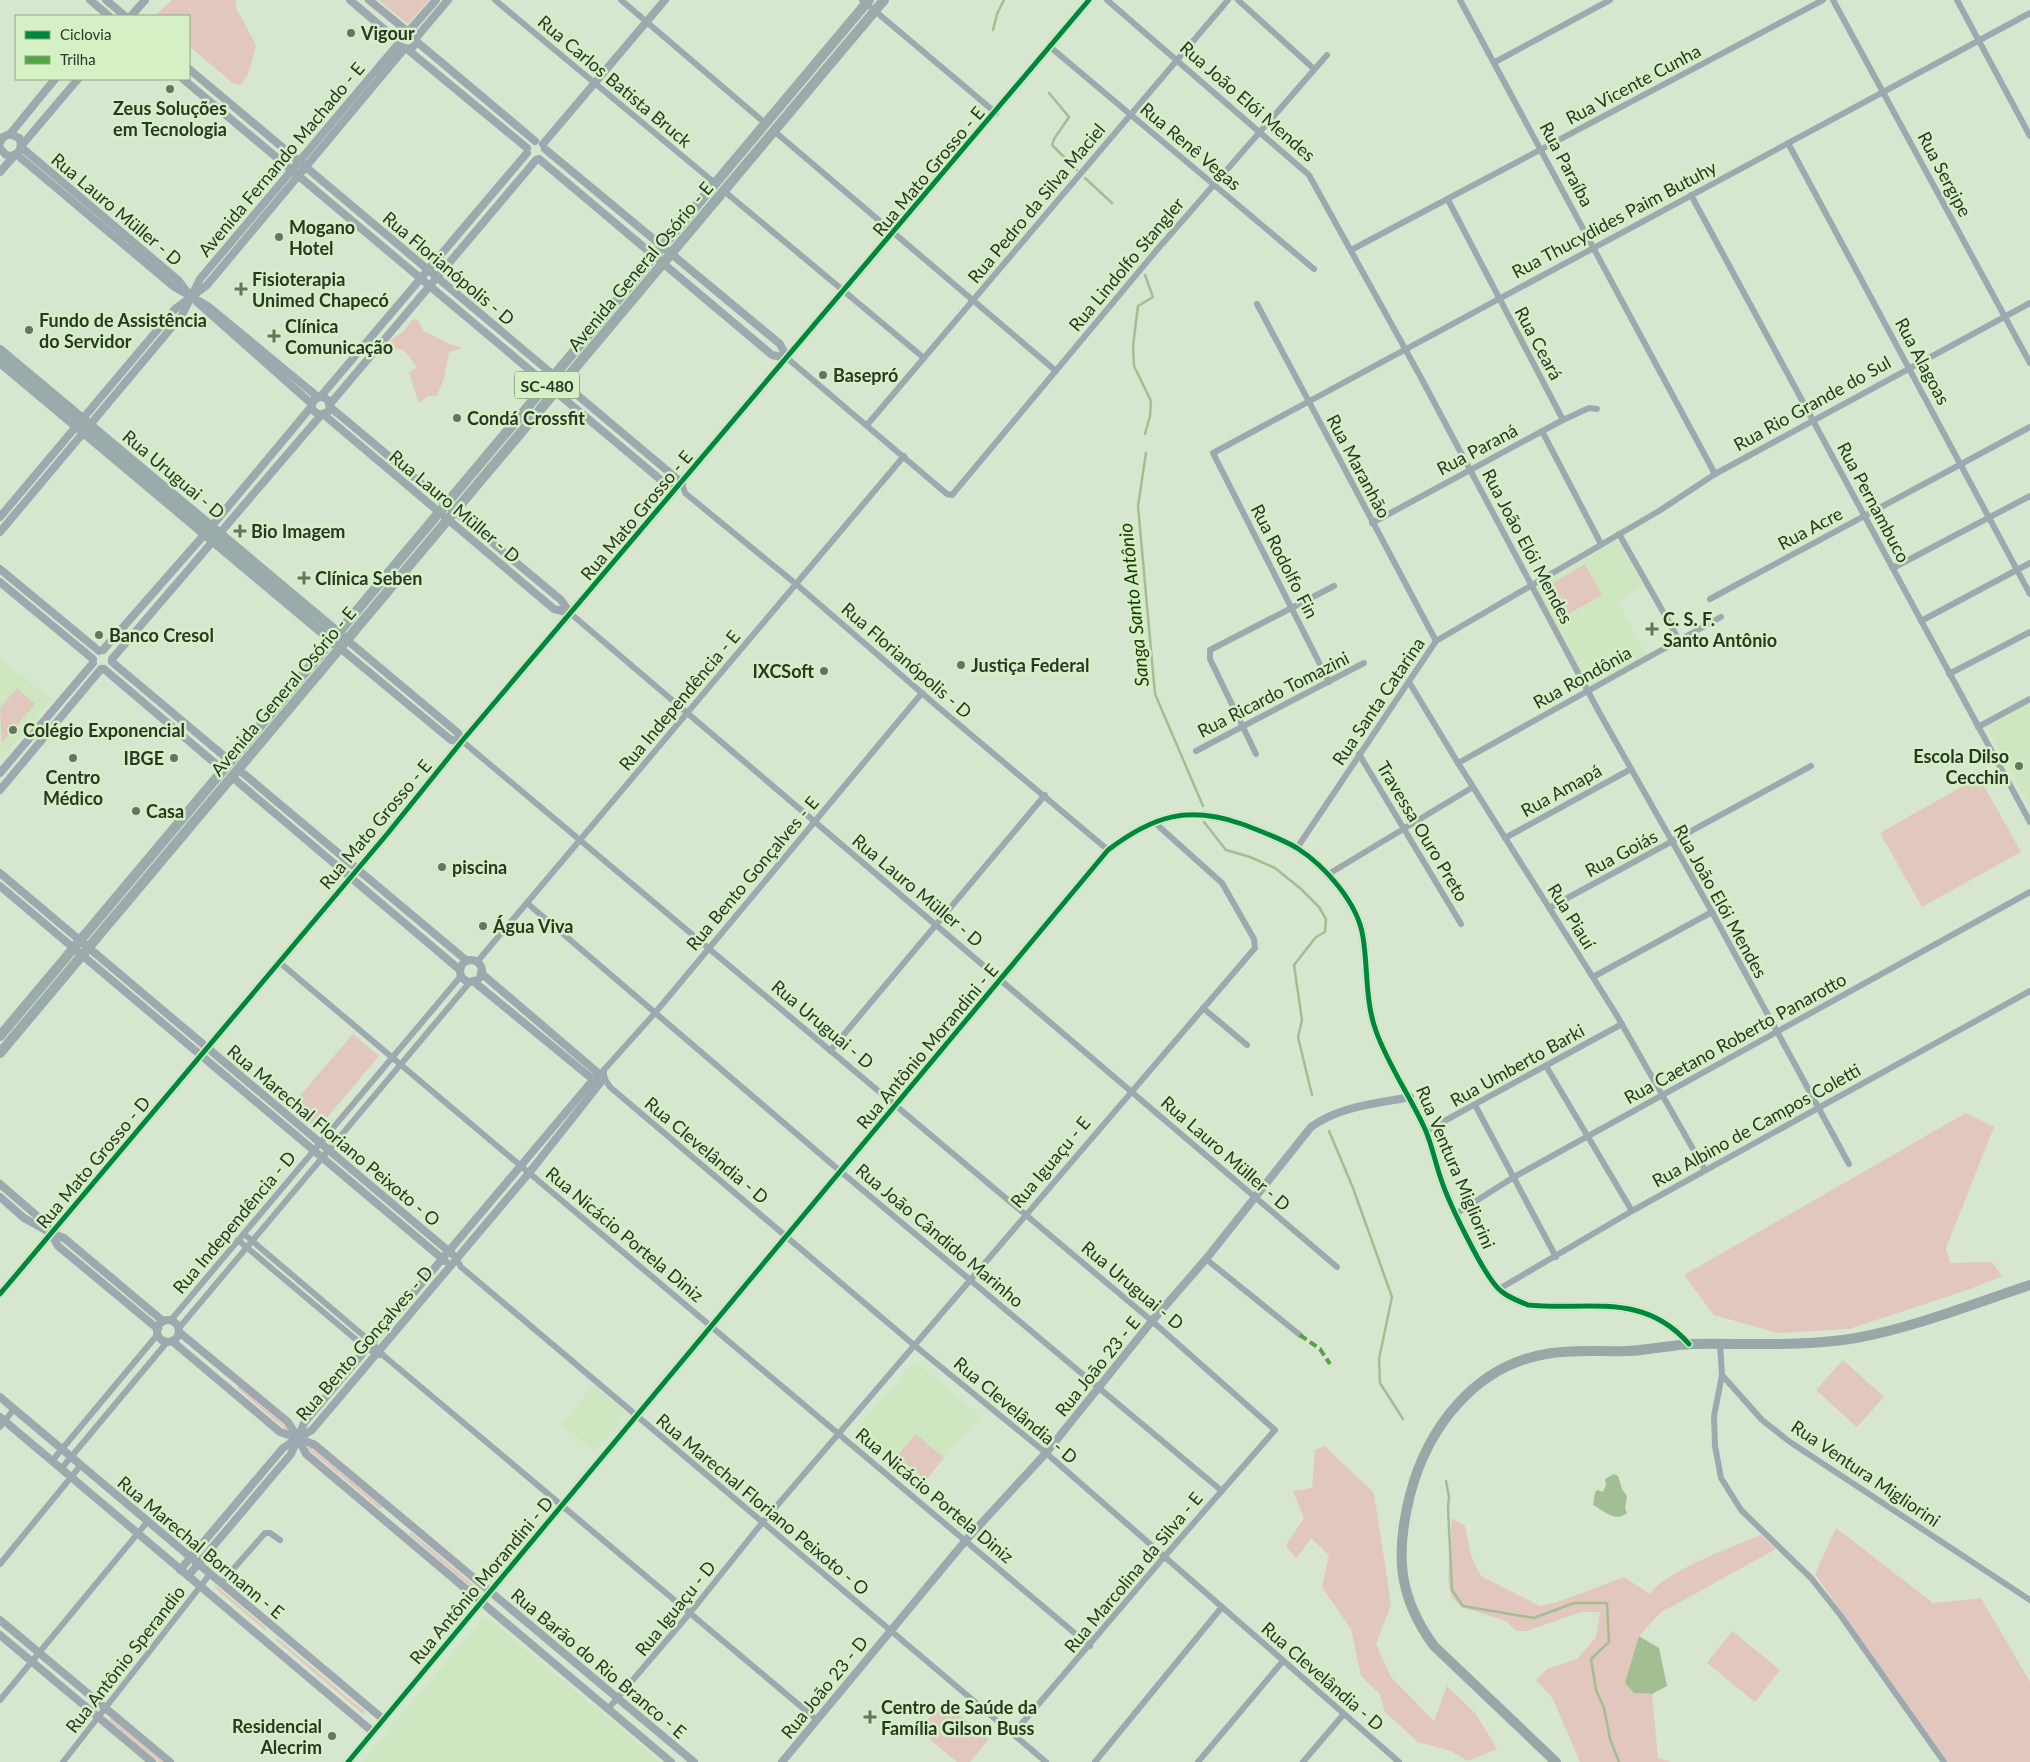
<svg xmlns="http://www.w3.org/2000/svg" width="2030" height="1762" viewBox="0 0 2030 1762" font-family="Lato,sans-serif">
<rect width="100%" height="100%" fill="#d7e6ce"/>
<!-- built -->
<g fill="#cfe7c0">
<polygon points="1618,540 1643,586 1617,601 1648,656 1590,687 1535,587"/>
<polygon points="0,657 51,700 0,760"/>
<polygon points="2030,703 2030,805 1987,727"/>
<polygon points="915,1361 980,1416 919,1487 854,1432"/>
<polygon points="594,1385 627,1413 595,1452 562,1424"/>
<polygon points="485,1616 593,1706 660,1762 361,1762"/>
</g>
<!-- green -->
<g fill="#e1c7be">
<polygon points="172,0 236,0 236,8 256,45 249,72 241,85 233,83 189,46 189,16 155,16"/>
<polygon points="379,0 429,0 408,24"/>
<path d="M413,319L419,321L423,331C437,337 448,345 463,348L449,352L444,378L437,396H428L419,403L409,373L417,367L404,350L393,348L391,340L403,332Z"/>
<polygon points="1585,564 1602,595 1565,616 1548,586"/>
<polygon points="17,688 35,704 2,743 0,708"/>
<polygon points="1979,777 2021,852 1922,907 1880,833"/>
<polygon points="353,1034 379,1056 318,1128 291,1106"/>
<polygon points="1966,1113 1994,1127 1946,1248 1950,1263 1992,1262 2002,1276 1970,1289 1849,1329 1778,1333 1714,1315 1684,1275"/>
<polygon points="1843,1360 1884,1397 1857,1427 1816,1390"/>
<polygon points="239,1386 289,1429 287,1431 237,1388"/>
<polygon points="916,1434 944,1458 926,1480 897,1456"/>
<polygon points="310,1446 382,1507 380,1509 308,1449"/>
<polygon points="1324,1446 1374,1493 1391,1605 1376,1644 1391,1677 1434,1721 1447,1686 1475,1713 1497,1749 1468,1761 1451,1751 1418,1742 1385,1712 1380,1694 1361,1676 1351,1629 1322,1587 1329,1555 1311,1538 1296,1559 1286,1545 1304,1518 1293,1491 1312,1488 1315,1450"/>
<path d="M1452,1518L1465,1526L1471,1556L1481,1576L1540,1606L1558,1602L1624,1577L1650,1594C1664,1572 1734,1546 1761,1535L1776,1549L1660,1613L1639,1636L1634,1693L1652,1694L1658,1758L1672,1762H1580L1553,1699L1536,1680L1547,1669L1577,1659L1596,1637L1600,1612H1581L1527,1631H1516L1506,1621L1462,1607L1452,1598L1448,1580Z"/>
<polygon points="1836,1528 1933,1603 1981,1598 2030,1682 2030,1762 1948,1762 1815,1574"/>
<polygon points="411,1532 476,1587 474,1590 409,1534"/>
<polygon points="214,1584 266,1628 266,1631 216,1589"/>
<polygon points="1732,1631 1780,1670 1755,1702 1707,1663"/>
<polygon points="277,1638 365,1712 363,1714 276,1640"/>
<polygon points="943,1701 989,1739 970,1762 957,1762 919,1730"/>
<polygon points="111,1718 163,1762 159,1762 109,1720"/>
</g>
<!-- water -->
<g fill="#a2be92">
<path d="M1614,1474L1618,1476L1622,1489L1627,1496L1625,1508L1627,1513C1615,1523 1605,1511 1593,1505L1595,1492L1598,1490L1603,1492L1606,1485L1605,1479Z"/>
<polygon points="1639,1636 1659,1648 1667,1686 1652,1694 1634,1693 1625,1683"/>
</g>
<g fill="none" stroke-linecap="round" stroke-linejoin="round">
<!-- stream -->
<g stroke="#a2be92" stroke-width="2.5">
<polyline points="993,30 997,14 1004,0"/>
<polyline points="1049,93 1069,117 1054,139 1052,145 1077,170"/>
<polyline points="1085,178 1112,203"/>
<polyline points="1145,275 1153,297 1138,306 1133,346 1134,366 1151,401 1150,416 1145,434"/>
<polyline points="1146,453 1138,506 1155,694 1203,806"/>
<polyline points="1204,822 1226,850 1250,857 1275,868 1301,889 1319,907 1326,919 1325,932 1316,937 1294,965 1302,1020 1298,1037 1312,1095"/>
<polyline points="1329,1131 1353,1188 1392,1297 1379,1359 1380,1383 1403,1419"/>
<polyline points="1446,1481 1449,1497 1448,1507 1452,1590 1463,1606 1534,1618 1574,1603 1607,1603 1609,1642 1591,1659 1596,1690 1604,1708 1610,1739 1619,1762"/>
</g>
<!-- minor -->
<g stroke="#9da8af" stroke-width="6">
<polyline points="495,0 716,184"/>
<polyline points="621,0 766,124"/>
<polyline points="862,0 996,113"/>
<polyline points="1107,0 1309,175 1419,374 1599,712 1712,912 1849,1164"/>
<polyline points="1238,0 1314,69"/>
<polyline points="1460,0 1715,474"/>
<polyline points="1833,0 2030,363"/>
<polyline points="1957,0 2030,136"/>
<polyline points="1049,46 1314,269"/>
<polyline points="1495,62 1610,0"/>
<polyline points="774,131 1056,371"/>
<polyline points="1788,143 2030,594"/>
<polyline points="724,191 924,358"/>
<polyline points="1691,195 2030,822"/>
<polyline points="1448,200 1563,420"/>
<polyline points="1351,250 1823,0"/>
<polyline points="1257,304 1436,641"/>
<polyline points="787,358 947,494 952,495 1156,251 1327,55"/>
<polyline points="867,425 1228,0"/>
<polyline points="1542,431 1601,544"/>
<polyline points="682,483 685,493 796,584 938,707 1108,850"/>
<polyline points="1372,523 1563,420 1589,408 1597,409"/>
<polyline points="1619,534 1679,640"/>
<polyline points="1893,568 2030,496"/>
<polyline points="1710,599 2030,427"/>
<polyline points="570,613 1337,1267"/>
<polyline points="1921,621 2030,563"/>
<polyline points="1949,674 2030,632"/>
<polyline points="1329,682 1213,453 2030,13"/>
<polyline points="1409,682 1458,763 1616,1014 1705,1170"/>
<polyline points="1978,727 2030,699"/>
<polyline points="462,741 1152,1321 1275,1430 1164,1557 1013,1734"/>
<polyline points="1196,751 1364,663"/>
<polyline points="1256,754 1210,659 1210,650 1334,586"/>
<polyline points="1359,754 1461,924"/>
<polyline points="1458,763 1721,617"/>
<polyline points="1505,838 1631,769"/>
<polyline points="1297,848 1436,641 1659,511 1715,474 2030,303"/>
<polyline points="1327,875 1473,787"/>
<polyline points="527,903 840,1171 1222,1491"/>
<polyline points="1549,908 1811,766"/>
<polyline points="279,962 1090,1646"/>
<polyline points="477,962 904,456"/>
<polyline points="1593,977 1712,912"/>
<polyline points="1203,1008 1247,1045"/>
<polyline points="830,1051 1045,795"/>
<polyline points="1546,1066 1632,1211"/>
<polyline points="604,1071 604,1078 610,1087 914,1345 1046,1453 1399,1762"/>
<polyline points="602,1072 655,1013 922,693"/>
<polyline points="1475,1105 1556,1257"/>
<polyline points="1426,1131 1622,1024"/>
<polyline points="1457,1213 1514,1177 2030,892"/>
<polyline points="244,1234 371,1342 384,1356 817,1720"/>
<polyline points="238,1240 366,1348 380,1355"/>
<polyline points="456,1258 461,1267 1046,1762"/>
<polyline points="1206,1259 1300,1335"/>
<polyline points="1499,1289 1632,1211 2030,991"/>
<polyline points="171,1320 461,976"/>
<polyline points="179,1328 470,982"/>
<polyline points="1720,1344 1722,1375 1762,1420 1790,1442 2030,1600"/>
<polyline points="1722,1375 1714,1416 1715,1446 1721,1478 1741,1510 1811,1578 1841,1616 1944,1762"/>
<polyline points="0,1427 14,1409"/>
<polyline points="52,1461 158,1334"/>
<polyline points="61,1469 168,1341"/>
<polyline points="0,1564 81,1465"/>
<polyline points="221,1583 265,1533 270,1533 280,1540"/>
<polyline points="0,1700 148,1521"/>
<polyline points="608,1709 690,1613 762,1523 1255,948 1254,939 1222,883 1154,822"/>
<polyline points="63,1762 210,1574"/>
<polyline points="1095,1762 1222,1607"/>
<polyline points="1198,1762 1283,1661"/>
<polyline points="1303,1762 1343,1715"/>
</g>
<!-- tertiary -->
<g stroke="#9da8af" stroke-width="8">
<polyline points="90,0 109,16"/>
<polyline points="106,0 125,16"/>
<polyline points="350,0 398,41"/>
<polyline points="369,0 407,31"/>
<polyline points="131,16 145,0"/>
<polyline points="409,31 436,0"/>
<circle cx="407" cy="40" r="9"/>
<polyline points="416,38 448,0"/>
<polyline points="416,41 535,141"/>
<polyline points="407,49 527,148"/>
<polyline points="189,69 682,483"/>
<polyline points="183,79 674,491"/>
<polyline points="10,134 55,79"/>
<path d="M0,143L3,137L10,134L19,138C24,149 17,158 6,155L0,148"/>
<polyline points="543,144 665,0"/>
<polyline points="22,145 78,79"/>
<polyline points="21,147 178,280 187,292"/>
<polyline points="545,149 780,344 787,358"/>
<polyline points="16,154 173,286 209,307 318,397"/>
<polyline points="539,159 772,355 787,358"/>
<polyline points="0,172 14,156"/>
<polyline points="197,302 312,404"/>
<polyline points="321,396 527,153"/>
<polyline points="330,404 536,160"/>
<polyline points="330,407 561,600 570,613"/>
<polyline points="323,414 554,609 570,613"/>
<polyline points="0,517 175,309 207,285 405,48"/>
<polyline points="0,532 182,315 200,279 399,43"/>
<polyline points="0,569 99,651"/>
<polyline points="0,582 93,659"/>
<polyline points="347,640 458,733 462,741"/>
<polyline points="340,648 451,740 462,741"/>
<polyline points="103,650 211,527 311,407 314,400 321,396 328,400 330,407 328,412 321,415 315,412 311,407"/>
<polyline points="112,659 321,415"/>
<polyline points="112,662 230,761"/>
<polyline points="104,669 223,770"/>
<polyline points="238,769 467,961"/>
<polyline points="0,773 93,663"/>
<polyline points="232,777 460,970"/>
<polyline points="0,790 101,669"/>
<polyline points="0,873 452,1254"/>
<polyline points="0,886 445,1261"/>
<circle cx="471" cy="971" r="11"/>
<polyline points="473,981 596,1082"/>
<polyline points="0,1184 43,1221 51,1233 64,1238 163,1321"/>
<polyline points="0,1197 24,1218 51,1233 58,1246 158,1329"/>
<polyline points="0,1294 388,833 462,741 1089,0"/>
<circle cx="168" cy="1331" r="11"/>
<polyline points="179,1332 288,1422 298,1438 315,1445 694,1762"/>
<polyline points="172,1341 280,1432 298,1438 306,1454 671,1762"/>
<polyline points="0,1397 383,1719"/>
<polyline points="0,1417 373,1732"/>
<polyline points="180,1570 283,1448 298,1438 304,1423 598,1074"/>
<polyline points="188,1576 291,1454 298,1438 312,1430 529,1173 604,1078 481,973"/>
<polyline points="0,1620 170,1762"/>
<polyline points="0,1635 152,1762"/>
<path d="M348,1762L1108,850C1153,816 1187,805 1242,824C1260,831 1280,838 1297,848C1325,866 1358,903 1363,937C1368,968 1365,1001 1376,1031C1388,1065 1410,1096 1425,1129C1432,1145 1435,1162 1441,1179C1448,1201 1485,1279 1501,1291C1509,1298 1519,1301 1528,1305C1588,1311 1643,1291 1689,1344"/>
<path d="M782,1762L966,1540L1046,1453L1152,1321L1206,1259L1311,1127C1340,1106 1375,1104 1410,1097"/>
</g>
<!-- primary -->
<g stroke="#9baaaa" stroke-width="10">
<polyline points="0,350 342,636"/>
<polyline points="0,362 336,644"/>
<polyline points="0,1036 869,0"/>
<polyline points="0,1053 884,0"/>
</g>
<!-- trunk -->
<path stroke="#98a7a7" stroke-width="10" d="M1556,1762L1434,1646C1398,1597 1395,1554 1410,1495C1427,1429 1474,1366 1546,1354C1573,1349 1600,1352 1628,1351C1649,1350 1671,1345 1692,1344C1746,1343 1803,1347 1856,1338C1916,1327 1973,1304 2030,1285"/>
<!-- quiet -->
<polyline stroke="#51a542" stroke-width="4" stroke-dasharray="8 4" stroke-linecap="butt" points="1300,1335 1320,1349 1330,1364"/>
<defs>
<g id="cycleway">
<polyline points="0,1294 388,833 462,741 1089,0"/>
<path d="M348,1762L1108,850C1153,816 1187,805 1242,824C1260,831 1280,838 1297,848C1325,866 1358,903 1363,937C1368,968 1365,1001 1376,1031C1388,1065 1410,1096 1425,1129C1432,1145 1435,1162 1441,1179C1448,1201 1485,1279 1501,1291C1509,1298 1519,1301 1528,1305C1588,1311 1643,1291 1689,1344"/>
</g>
</defs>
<!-- cycleway casing -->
<use href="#cycleway" stroke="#d4f0c4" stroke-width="8"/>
<!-- cycleway -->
<use href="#cycleway" stroke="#00873e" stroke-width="5"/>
</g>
<!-- markers -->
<g fill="#687460" stroke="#d4f0c4" stroke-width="2">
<circle cx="351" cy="33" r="5"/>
<circle cx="170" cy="89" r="5"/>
<circle cx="279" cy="237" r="5"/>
<path d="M238.5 281.5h5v5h5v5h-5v5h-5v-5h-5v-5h5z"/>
<circle cx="29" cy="330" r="5"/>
<path d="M271.5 328.5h5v5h5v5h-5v5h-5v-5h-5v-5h5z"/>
<circle cx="823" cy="375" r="5"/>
<circle cx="457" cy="418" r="5"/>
<path d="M237.5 523.5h5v5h5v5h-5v5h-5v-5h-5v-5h5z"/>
<path d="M301.5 570.5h5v5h5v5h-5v5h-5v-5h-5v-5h5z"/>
<path d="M1649.5 621.5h5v5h5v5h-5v5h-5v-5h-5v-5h5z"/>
<circle cx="99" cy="635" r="5"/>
<circle cx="961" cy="665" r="5"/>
<circle cx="824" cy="671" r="5"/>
<circle cx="13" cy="730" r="5"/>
<circle cx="73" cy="758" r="5"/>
<circle cx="174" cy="758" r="5"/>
<circle cx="2019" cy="766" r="5"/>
<circle cx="136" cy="811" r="5"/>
<circle cx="442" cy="867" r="5"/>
<circle cx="483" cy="926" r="5"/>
<path d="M867.5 1709.5h5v5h5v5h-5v5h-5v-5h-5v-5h5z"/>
<circle cx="332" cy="1736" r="5"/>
</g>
<g text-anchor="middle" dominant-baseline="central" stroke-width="5" stroke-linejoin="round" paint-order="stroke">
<!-- shield labels -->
<rect fill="#d4f0c4" stroke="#5e6e55" stroke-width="1" x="514.5" y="371.5" width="65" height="27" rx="4"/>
<g font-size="16" font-weight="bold" fill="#2c3625">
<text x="547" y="385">SC-480</text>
</g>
<!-- poi labels -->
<g font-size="18" font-weight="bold" fill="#2c3625" stroke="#d4f0c4" text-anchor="start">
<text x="361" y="33">Vigour</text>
<text x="170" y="108" text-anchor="middle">Zeus Soluções<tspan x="170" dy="21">em Tecnologia</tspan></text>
<text x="289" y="227">Mogano<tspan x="289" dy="21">Hotel</tspan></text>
<text x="252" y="279">Fisioterapia<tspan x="252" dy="21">Unimed Chapecó</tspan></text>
<text x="39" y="320">Fundo de Assistência<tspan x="39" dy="21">do Servidor</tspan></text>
<text x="285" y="326">Clínica<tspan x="285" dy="21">Comunicação</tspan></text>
<text x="833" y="375">Basepró</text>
<text x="467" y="418">Condá Crossfit</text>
<text x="251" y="531">Bio Imagem</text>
<text x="315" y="578">Clínica Seben</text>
<text x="1663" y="619">C. S. F.<tspan x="1663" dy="21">Santo Antônio</tspan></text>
<text x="109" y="635">Banco Cresol</text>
<text x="971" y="665">Justiça Federal</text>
<text x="814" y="671" text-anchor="end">IXCSoft</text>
<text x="23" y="730">Colégio Exponencial</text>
<text x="2009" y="756" text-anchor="end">Escola Dilso<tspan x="2009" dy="21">Cecchin</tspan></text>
<text x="164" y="758" text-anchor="end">IBGE</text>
<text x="73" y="777" text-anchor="middle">Centro<tspan x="73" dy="21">Médico</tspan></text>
<text x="146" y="811">Casa</text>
<text x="452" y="867">piscina</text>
<text x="493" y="926">Água Viva</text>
<text x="881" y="1707">Centro de Saúde da<tspan x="881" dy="21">Família Gilson Buss</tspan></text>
<text x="322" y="1726" text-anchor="end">Residencial<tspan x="322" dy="21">Alecrim</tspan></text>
</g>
<!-- street labels -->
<g font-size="18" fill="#2c3625" stroke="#d4f0c4">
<text transform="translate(615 81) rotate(40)">Rua Carlos Batista Bruck</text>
<text transform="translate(1633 84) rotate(-28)">Rua Vicente Cunha</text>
<text transform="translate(1248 101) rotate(41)">Rua João Elói Mendes</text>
<text transform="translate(1191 146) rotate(40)">Rua Renê Vegas</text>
<text transform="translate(281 159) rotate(-50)">Avenida Fernando Machado - E</text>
<text transform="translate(1567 164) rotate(62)">Rua Paraíba</text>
<text transform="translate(928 171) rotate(-50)">Rua Mato Grosso - E</text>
<text transform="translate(1945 174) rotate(62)">Rua Sergipe</text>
<text transform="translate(1036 203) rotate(-50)">Rua Pedro da Silva Maciel</text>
<text transform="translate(117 209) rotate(40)">Rua Lauro Müller - D</text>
<text transform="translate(1614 219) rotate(-28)">Rua Thucydides Paim Butuhy</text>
<text transform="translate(1126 264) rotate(-50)">Rua Lindolfo Stangler</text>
<text transform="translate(640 266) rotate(-50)">Avenida General Osório - E</text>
<text transform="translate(449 268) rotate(40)">Rua Florianópolis - D</text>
<text transform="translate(1539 343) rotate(62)">Rua Ceará</text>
<text transform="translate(1923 361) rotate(62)">Rua Alagoas</text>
<text transform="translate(1812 403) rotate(-29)">Rua Rio Grande do Sul</text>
<text transform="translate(1477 449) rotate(-28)">Rua Paraná</text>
<text transform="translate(1359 466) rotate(62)">Rua Maranhão</text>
<text transform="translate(174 474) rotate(40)">Rua Uruguai - D</text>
<text transform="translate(1874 502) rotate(62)">Rua Pernambuco</text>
<text transform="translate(455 506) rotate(40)">Rua Lauro Müller - D</text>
<text transform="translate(636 515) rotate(-50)">Rua Mato Grosso - E</text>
<text transform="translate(1810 528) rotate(-28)">Rua Acre</text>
<text transform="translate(1528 546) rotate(62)">Rua João Elói Mendes</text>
<text transform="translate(1285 561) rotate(63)">Rua Rodolfo Fin</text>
<text transform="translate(907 660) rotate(41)">Rua Florianópolis - D</text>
<text transform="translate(1582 677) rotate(-29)">Rua Rondônia</text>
<text transform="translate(283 691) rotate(-50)">Avenida General Osório - E</text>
<text transform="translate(1273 694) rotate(-27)">Rua Ricardo Tomazini</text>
<text transform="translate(679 700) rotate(-50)">Rua Independência - E</text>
<text transform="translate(1378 701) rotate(-56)">Rua Santa Catarina</text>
<text transform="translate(1561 790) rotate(-29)">Rua Amapá</text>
<text transform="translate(375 824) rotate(-50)">Rua Mato Grosso - E</text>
<text transform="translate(1423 831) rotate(59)">Travessa Ouro Preto</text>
<text transform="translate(1621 853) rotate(-28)">Rua Goiás</text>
<text transform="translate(752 873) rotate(-50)">Rua Bento Gonçalves - E</text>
<text transform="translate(918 890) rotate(40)">Rua Lauro Müller - D</text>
<text transform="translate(1721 901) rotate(61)">Rua João Elói Mendes</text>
<text transform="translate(1572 916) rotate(58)">Rua Piauí</text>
<text transform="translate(823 1024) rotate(40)">Rua Uruguai - D</text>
<text transform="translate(1735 1038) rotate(-29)">Rua Caetano Roberto Panarotto</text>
<text transform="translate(927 1046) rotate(-50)">Rua Antônio Morandini - E</text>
<text transform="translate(1517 1065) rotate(-29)">Rua Umberto Barki</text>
<text transform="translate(1756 1125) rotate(-29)">Rua Albino de Campos Coletti</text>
<text transform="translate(334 1135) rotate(40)">Rua Marechal Floriano Peixoto - O</text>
<text transform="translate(707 1150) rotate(40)">Rua Clevelândia - D</text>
<text transform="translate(1226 1153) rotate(41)">Rua Lauro Müller - D</text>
<text transform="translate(93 1162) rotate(-50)">Rua Mato Grosso - D</text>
<text transform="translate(1050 1162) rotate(-50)">Rua Iguaçu - E</text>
<text transform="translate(1456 1167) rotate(67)">Rua Ventura Migliorini</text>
<text transform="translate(234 1222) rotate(-50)">Rua Independência - D</text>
<text transform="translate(625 1234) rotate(40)">Rua Nicácio Portela Diniz</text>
<text transform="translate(940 1235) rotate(40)">Rua João Cândido Marinho</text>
<text transform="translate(1133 1285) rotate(40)">Rua Uruguai - D</text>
<text transform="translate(364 1343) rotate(-49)">Rua Bento Gonçalves - D</text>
<text transform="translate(1097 1366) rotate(-51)">Rua João 23 - E</text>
<text transform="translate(1016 1410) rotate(40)">Rua Clevelândia - D</text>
<text transform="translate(1866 1473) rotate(34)">Rua Ventura Migliorini</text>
<text transform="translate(935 1495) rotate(40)">Rua Nicácio Portela Diniz</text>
<text transform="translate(763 1504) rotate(40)">Rua Marechal Floriano Peixoto - O</text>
<text transform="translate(201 1547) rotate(40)">Rua Marechal Bormann - E</text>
<text transform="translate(1133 1572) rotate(-50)">Rua Marcolina da Silva - E</text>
<text transform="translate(481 1580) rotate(-50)">Rua Antônio Morandini - D</text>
<text transform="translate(675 1608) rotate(-51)">Rua Iguaçu - D</text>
<text transform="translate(125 1659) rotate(-52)">Rua Antônio Sperandio</text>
<text transform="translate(599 1663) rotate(40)">Rua Barão do Rio Branco - E</text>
<text transform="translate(1323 1676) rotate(41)">Rua Clevelândia - D</text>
<text transform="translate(824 1687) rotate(-51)">Rua João 23 - D</text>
</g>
<!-- water labels -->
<g font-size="19" font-style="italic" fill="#1a3900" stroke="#d4f0c4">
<text transform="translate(1133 605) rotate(-96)">Sanga Santo Antônio</text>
</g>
</g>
<!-- legend -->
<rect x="15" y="15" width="175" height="65" fill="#d4f0c4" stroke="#91a684"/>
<rect x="25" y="31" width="25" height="8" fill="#00873e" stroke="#91a684"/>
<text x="60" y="40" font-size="15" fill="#2c3625">Ciclovia</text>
<rect x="25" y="56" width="25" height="8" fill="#51a542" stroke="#91a684"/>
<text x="60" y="65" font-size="15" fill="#2c3625">Trilha</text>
</svg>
